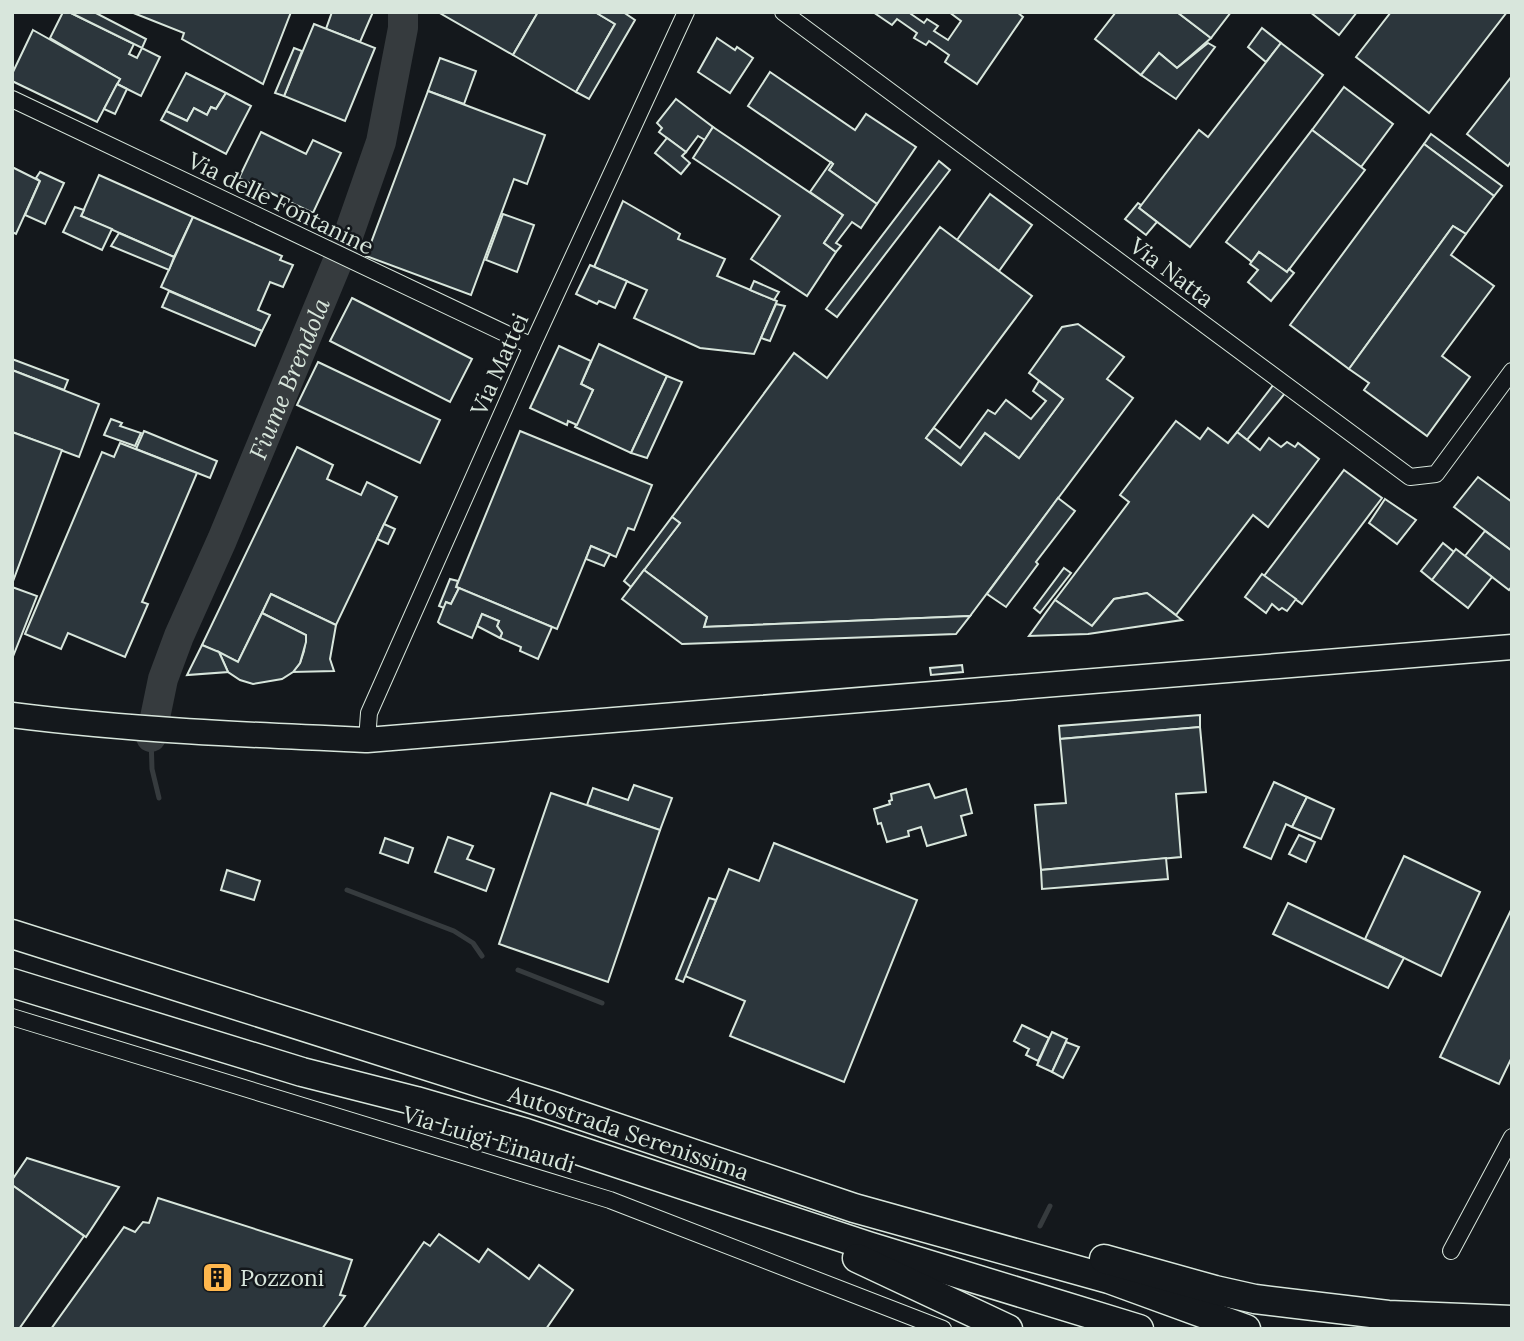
<svg xmlns="http://www.w3.org/2000/svg" width="1524" height="1341" viewBox="0 0 1524 1341" font-family="Lora,serif">
<rect width="100%" height="100%" fill="#14181c"/>
<g fill="none" stroke-linecap="round" stroke-linejoin="round">
<!-- stream -->
<g stroke="#363b3e" stroke-width="5">
<polyline points="151,737 152,769 159,798"/>
<polyline points="347,890 454,931 473,943 482,956"/>
<polyline points="518,970 602,1003"/>
<polyline points="1040,1226 1050,1206"/>
</g>
<!-- river -->
<path stroke="#363b3e" stroke-width="30" id="s1" d="M151,737L163,679L179,636L222,540L347,239L381,142L403,28V12"/>
</g>
<!-- building -->
<g fill="#2c363c" stroke="#d8e6dc" stroke-width="2">
<polygon points="63,12 69,12 134,44 129,54 137,58 142,48 160,57 141,96 117,84 120,79 50,38"/>
<polygon points="69,12 94,12 146,39 142,48"/>
<polygon points="131,12 291,12 263,84 182,39 184,33"/>
<polygon points="332,12 373,12 360,42 326,29"/>
<polygon points="438,12 538,12 513,55"/>
<polygon points="538,12 595,12 615,24 576,92 513,55"/>
<polygon points="595,12 623,12 635,20 589,99 576,92 615,24"/>
<polygon points="873,12 912,12 911,14 924,23 927,19 938,26 934,31 948,40 961,21 949,12 1017,12 1023,17 977,84 945,62 949,55 929,41 926,45 914,38 917,33 897,19 892,25"/>
<polygon points="1116,12 1177,12 1211,38 1177,68 1159,53 1141,75 1095,39"/>
<polygon points="1177,12 1231,12 1211,38"/>
<polygon points="1310,12 1357,12 1339,35"/>
<polygon points="1391,12 1507,12 1429,113 1356,57"/>
<polygon points="314,24 375,48 345,121 284,96"/>
<polygon points="1262,28 1281,43 1266,62 1248,47"/>
<polygon points="33,30 120,79 97,122 12,81 12,74"/>
<polygon points="717,38 735,50 737,47 753,58 730,93 698,72"/>
<polygon points="1208,43 1215,47 1176,99 1141,75 1159,53 1177,68"/>
<polygon points="1281,43 1323,75 1190,247 1139,208 1199,130 1208,137"/>
<polygon points="294,48 302,51 284,96 275,93"/>
<polygon points="440,58 476,71 464,104 428,91"/>
<polygon points="770,72 855,130 866,114 916,147 877,204 829,170 833,164 748,106"/>
<polygon points="186,73 226,93 216,109 211,107 207,115 194,108 187,121 166,111"/>
<polygon points="1512,76 1512,160 1508,166 1467,134"/>
<polygon points="117,84 127,89 115,114 104,109"/>
<polygon points="1344,87 1393,124 1361,167 1312,130"/>
<polygon points="428,91 545,135 527,184 514,179 471,295 366,256"/>
<polygon points="226,93 251,106 226,154 161,120 166,111 187,121 194,108 207,115 211,107 216,109"/>
<polygon points="676,99 713,127 705,140 698,136 686,152 659,132 662,128 657,123"/>
<polygon points="713,127 843,215 824,243 836,252 807,296 751,259 780,216 693,158"/>
<polygon points="1312,130 1365,170 1287,272 1259,252 1252,262 1226,242"/>
<polygon points="261,132 306,154 313,140 341,153 313,213 239,178"/>
<polygon points="1431,134 1502,186 1494,196 1424,144"/>
<polygon points="667,138 686,152 682,156 690,163 681,174 655,153"/>
<polygon points="1424,144 1494,196 1466,234 1453,226 1349,369 1290,325"/>
<polygon points="939,161 950,170 837,317 826,309"/>
<polygon points="831,162 833,164 829,170 877,204 861,228 852,222 836,243 841,246 836,252 824,243 843,215 810,192"/>
<polygon points="12,167 40,181 16,234 12,232"/>
<polygon points="40,172 64,183 45,224 25,215 40,181 36,178"/>
<polygon points="99,175 193,217 174,257 81,216"/>
<polygon points="990,194 1032,225 999,271 957,240"/>
<polygon points="623,201 680,234 678,239 725,259 717,276 777,301 754,354 700,348 634,318 647,290 594,267"/>
<polygon points="1138,203 1141,205 1139,208 1157,222 1146,235 1125,219"/>
<polygon points="75,207 84,210 81,216 112,229 102,250 63,232"/>
<polygon points="503,214 534,225 517,272 486,260"/>
<polygon points="193,217 282,256 280,260 293,265 283,287 270,282 258,310 270,315 262,331 161,287"/>
<polygon points="1453,226 1466,234 1451,255 1494,286 1442,356 1470,377 1427,436 1364,390 1369,383 1349,369"/>
<polygon points="940,227 1032,296 926,438 961,465 985,433 1019,458 1063,399 1029,373 1062,327 1078,324 1124,357 1107,379 1133,398 970,616 704,627 707,617 644,570 680,523 672,517 794,353 827,378"/>
<polygon points="119,233 174,257 169,270 111,246"/>
<polygon points="1259,252 1287,272 1289,269 1294,273 1271,301 1248,282 1258,270 1250,264"/>
<polygon points="590,265 627,281 615,308 599,301 597,304 576,294"/>
<polygon points="754,281 779,292 774,300 750,290"/>
<polygon points="169,291 262,331 255,346 162,307"/>
<polygon points="352,298 472,359 450,402 330,341"/>
<polygon points="776,304 785,306 770,341 761,338"/>
<polygon points="599,344 667,376 631,453 575,427 593,390 581,384"/>
<polygon points="559,346 591,361 581,384 593,390 577,425 568,421 567,425 530,408"/>
<polygon points="12,359 68,380 64,390 12,370"/>
<polygon points="318,362 440,420 420,463 297,405"/>
<polygon points="12,370 99,404 79,457 12,432"/>
<polygon points="667,376 682,382 647,458 631,453"/>
<polygon points="1039,381 1063,399 1019,458 985,433 961,465 926,438 934,428 960,448 988,410 995,414 1006,400 1031,419 1046,401 1033,391"/>
<polygon points="1274,384 1286,392 1247,440 1237,432"/>
<polygon points="111,419 122,423 120,426 141,433 135,446 104,435"/>
<polygon points="1176,421 1200,439 1208,428 1228,443 1237,432 1260,450 1269,438 1281,447 1287,442 1295,447 1298,443 1319,459 1268,527 1253,515 1176,615 1147,593 1114,599 1092,626 1055,600 1129,502 1120,495"/>
<polygon points="144,431 217,461 210,478 136,449"/>
<polygon points="520,431 652,485 634,530 628,528 616,557 591,546 557,629 456,587"/>
<polygon points="12,432 62,450 12,584"/>
<polygon points="120,443 197,473 142,602 148,604 125,657 68,633 61,649 25,634 102,452 114,457"/>
<polygon points="297,447 333,465 327,479 361,495 367,482 397,497 336,625 271,594 238,662 202,645"/>
<polygon points="1344,470 1382,498 1302,604 1264,576"/>
<polygon points="1478,477 1512,502 1512,551 1454,507"/>
<polygon points="1058,498 1075,511 1036,562 1038,564 1006,607 987,594"/>
<polygon points="1385,499 1416,520 1397,544 1369,523"/>
<polygon points="672,517 680,523 631,587 624,581"/>
<polygon points="384,524 395,529 388,544 377,539"/>
<polygon points="1485,531 1512,551 1512,586 1509,590 1465,556"/>
<polygon points="1443,543 1454,552 1432,580 1421,571"/>
<polygon points="591,546 610,554 604,566 586,559"/>
<polygon points="1456,549 1492,577 1468,608 1432,580"/>
<polygon points="1064,568 1071,573 1040,613 1034,608"/>
<polygon points="644,570 707,617 704,627 970,616 956,634 682,644 622,599"/>
<polygon points="1262,574 1296,599 1287,611 1282,608 1279,610 1272,604 1266,613 1245,597"/>
<polygon points="450,579 458,581 456,587 459,588 451,604 446,602 444,608 439,606"/>
<polygon points="12,587 37,596 12,659"/>
<polygon points="459,588 552,627 538,659 520,651 521,647 500,638 502,633 497,626 499,621 482,614 472,638 440,624 438,622 446,602 451,604"/>
<polygon points="1147,593 1182,620 1088,634 1029,636 1055,600 1092,626 1114,599"/>
<polygon points="271,594 336,625 330,659 334,671 293,672 300,663 304,651 306,635 262,613"/>
<polygon points="262,613 306,635 306,642 300,663 293,672 282,679 253,684 240,680 228,672 219,652 238,662"/>
<polygon points="482,614 499,621 497,626 502,633 500,638 477,626"/>
<polygon points="202,645 219,652 228,672 187,675"/>
<polygon points="962,665 963,672 931,675 930,668"/>
<polygon points="1200,715 1200,727 1060,739 1059,726"/>
<polygon points="1200,727 1206,792 1176,794 1181,857 1041,870 1035,805 1066,803 1060,739"/>
<polygon points="1274,782 1307,797 1292,827 1286,824 1271,859 1244,847"/>
<polygon points="929,784 935,798 966,789 972,813 961,816 966,835 927,846 921,827 908,831 909,836 887,842 881,823 878,824 874,809 890,804 889,801 892,800 891,794"/>
<polygon points="634,785 672,798 660,830 587,805 593,788 628,800"/>
<polygon points="551,793 660,830 608,982 499,944"/>
<polygon points="1307,797 1334,809 1321,839 1292,827"/>
<polygon points="1299,835 1315,842 1306,862 1289,854"/>
<polygon points="448,837 473,846 467,859 494,869 486,891 435,872"/>
<polygon points="385,838 413,848 408,863 380,853"/>
<polygon points="774,843 917,900 844,1082 730,1036 745,1001 685,976 729,869 759,881"/>
<polygon points="1404,856 1480,892 1441,976 1365,939"/>
<polygon points="1166,858 1168,879 1042,889 1041,870"/>
<polygon points="227,870 260,881 254,900 221,890"/>
<polygon points="709,898 716,900 683,982 676,979"/>
<polygon points="1288,903 1404,958 1388,988 1273,934"/>
<polygon points="1512,908 1512,1057 1499,1084 1440,1057"/>
<polygon points="1022,1025 1049,1038 1038,1061 1026,1055 1029,1049 1014,1041"/>
<polygon points="1052,1032 1067,1039 1052,1072 1037,1065"/>
<polygon points="1066,1042 1079,1047 1063,1078 1052,1072"/>
<polygon points="27,1158 119,1187 86,1237 12,1185 12,1180"/>
<polygon points="12,1185 84,1236 19,1329 12,1329"/>
<polygon points="158,1198 352,1260 340,1295 345,1296 322,1329 51,1329 124,1227 135,1232 143,1222 149,1223"/>
<polygon points="439,1234 479,1262 488,1249 529,1279 539,1265 573,1290 546,1329 363,1329 424,1242 430,1246"/>
</g>
<g fill="none" stroke-linecap="round" stroke-linejoin="round">
<defs>
<g id="minor">
<polyline points="783,12 1410,477 1436,474 1512,371"/>
<polyline points="12,99 532,346"/>
<polyline points="367,740 369,713 532,346 686,12"/>
<polyline points="12,1017 610,1200 943,1329"/>
<polyline points="1451,1251 1512,1137"/>
</g>
<path id="primary" d="M12,715C130,730 249,735 367,740L1512,647"/>
<g id="motorway">
<path id="s2" d="M12,934L550,1105L854,1208L1109,1279L1246,1329"/>
<polyline points="12,983 302,1072 416,1101 526,1133 868,1246 1139,1329"/>
<polyline points="857,1258 1008,1329"/>
<polyline points="1104,1259 1215,1290 1255,1299 1388,1315 1512,1320"/>
</g>
</defs>
<!-- minor casing -->
<use href="#minor" stroke="#d8e6dc" stroke-width="18"/>
<!-- primary casing -->
<use href="#primary" stroke="#d8e6dc" stroke-width="27"/>
<!-- motorway casing -->
<use href="#motorway" stroke="#d8e6dc" stroke-width="31"/>
<!-- minor -->
<use href="#minor" stroke="#14181c" stroke-width="16"/>
<!-- primary -->
<use href="#primary" stroke="#14181c" stroke-width="24"/>
<!-- motorway -->
<use href="#motorway" stroke="#14181c" stroke-width="28"/>
</g>
<!-- icons -->
<defs>
<symbol id="building-square" viewBox="-11 -11 22 22"><rect x="-9" y="-9" width="18" height="18" rx="4" fill="#ffb74d" stroke="#14181c"/><path d="M-4-6H4V6H1V3H-1V6H-4ZM-2.5-4.3h1.7v1.8h-1.7ZM.8-4.3h1.7v1.8H.8ZM-2.5-1h1.7V.8h-1.7ZM.8-1h1.7V.8H.8Z" fill="#111"/></symbol>
</defs>
<g fill-rule="evenodd">
<use href="#building-square" x="200" y="1260" width="35" height="35"/>
</g>
<g text-anchor="middle" dominant-baseline="central" stroke-width="5" stroke-linejoin="round" paint-order="stroke">
<!-- street labels -->
<g font-size="23" fill="#d8e6dc" stroke="#14181c">
<text transform="translate(281 203) rotate(26)">Via delle Fontanine</text>
<text transform="translate(1172 272) rotate(37)">Via Natta</text>
<text transform="translate(499 364) rotate(-66)">Via Mattei</text>
<text stroke="none"><textPath href="#s2" startOffset="648">Autostrada Serenissima</textPath></text>
<text transform="translate(489 1139) rotate(17)">Via Luigi Einaudi</text>
</g>
<!-- poi labels -->
<g font-size="23" fill="#d8e6dc" stroke="#14181c" text-anchor="start">
<text x="240" y="1277">Pozzoni</text>
</g>
<!-- water labels -->
<g font-size="24" font-style="italic" fill="#d8e6dc" stroke="#14181c">
<text stroke="none"><textPath href="#s1" startOffset="385">Fiume Brendola</textPath></text>
</g>
</g>
<!-- border -->
<rect width="1524" height="1341" fill="none" stroke="#d8e6dc" stroke-width="28"/>
</svg>
